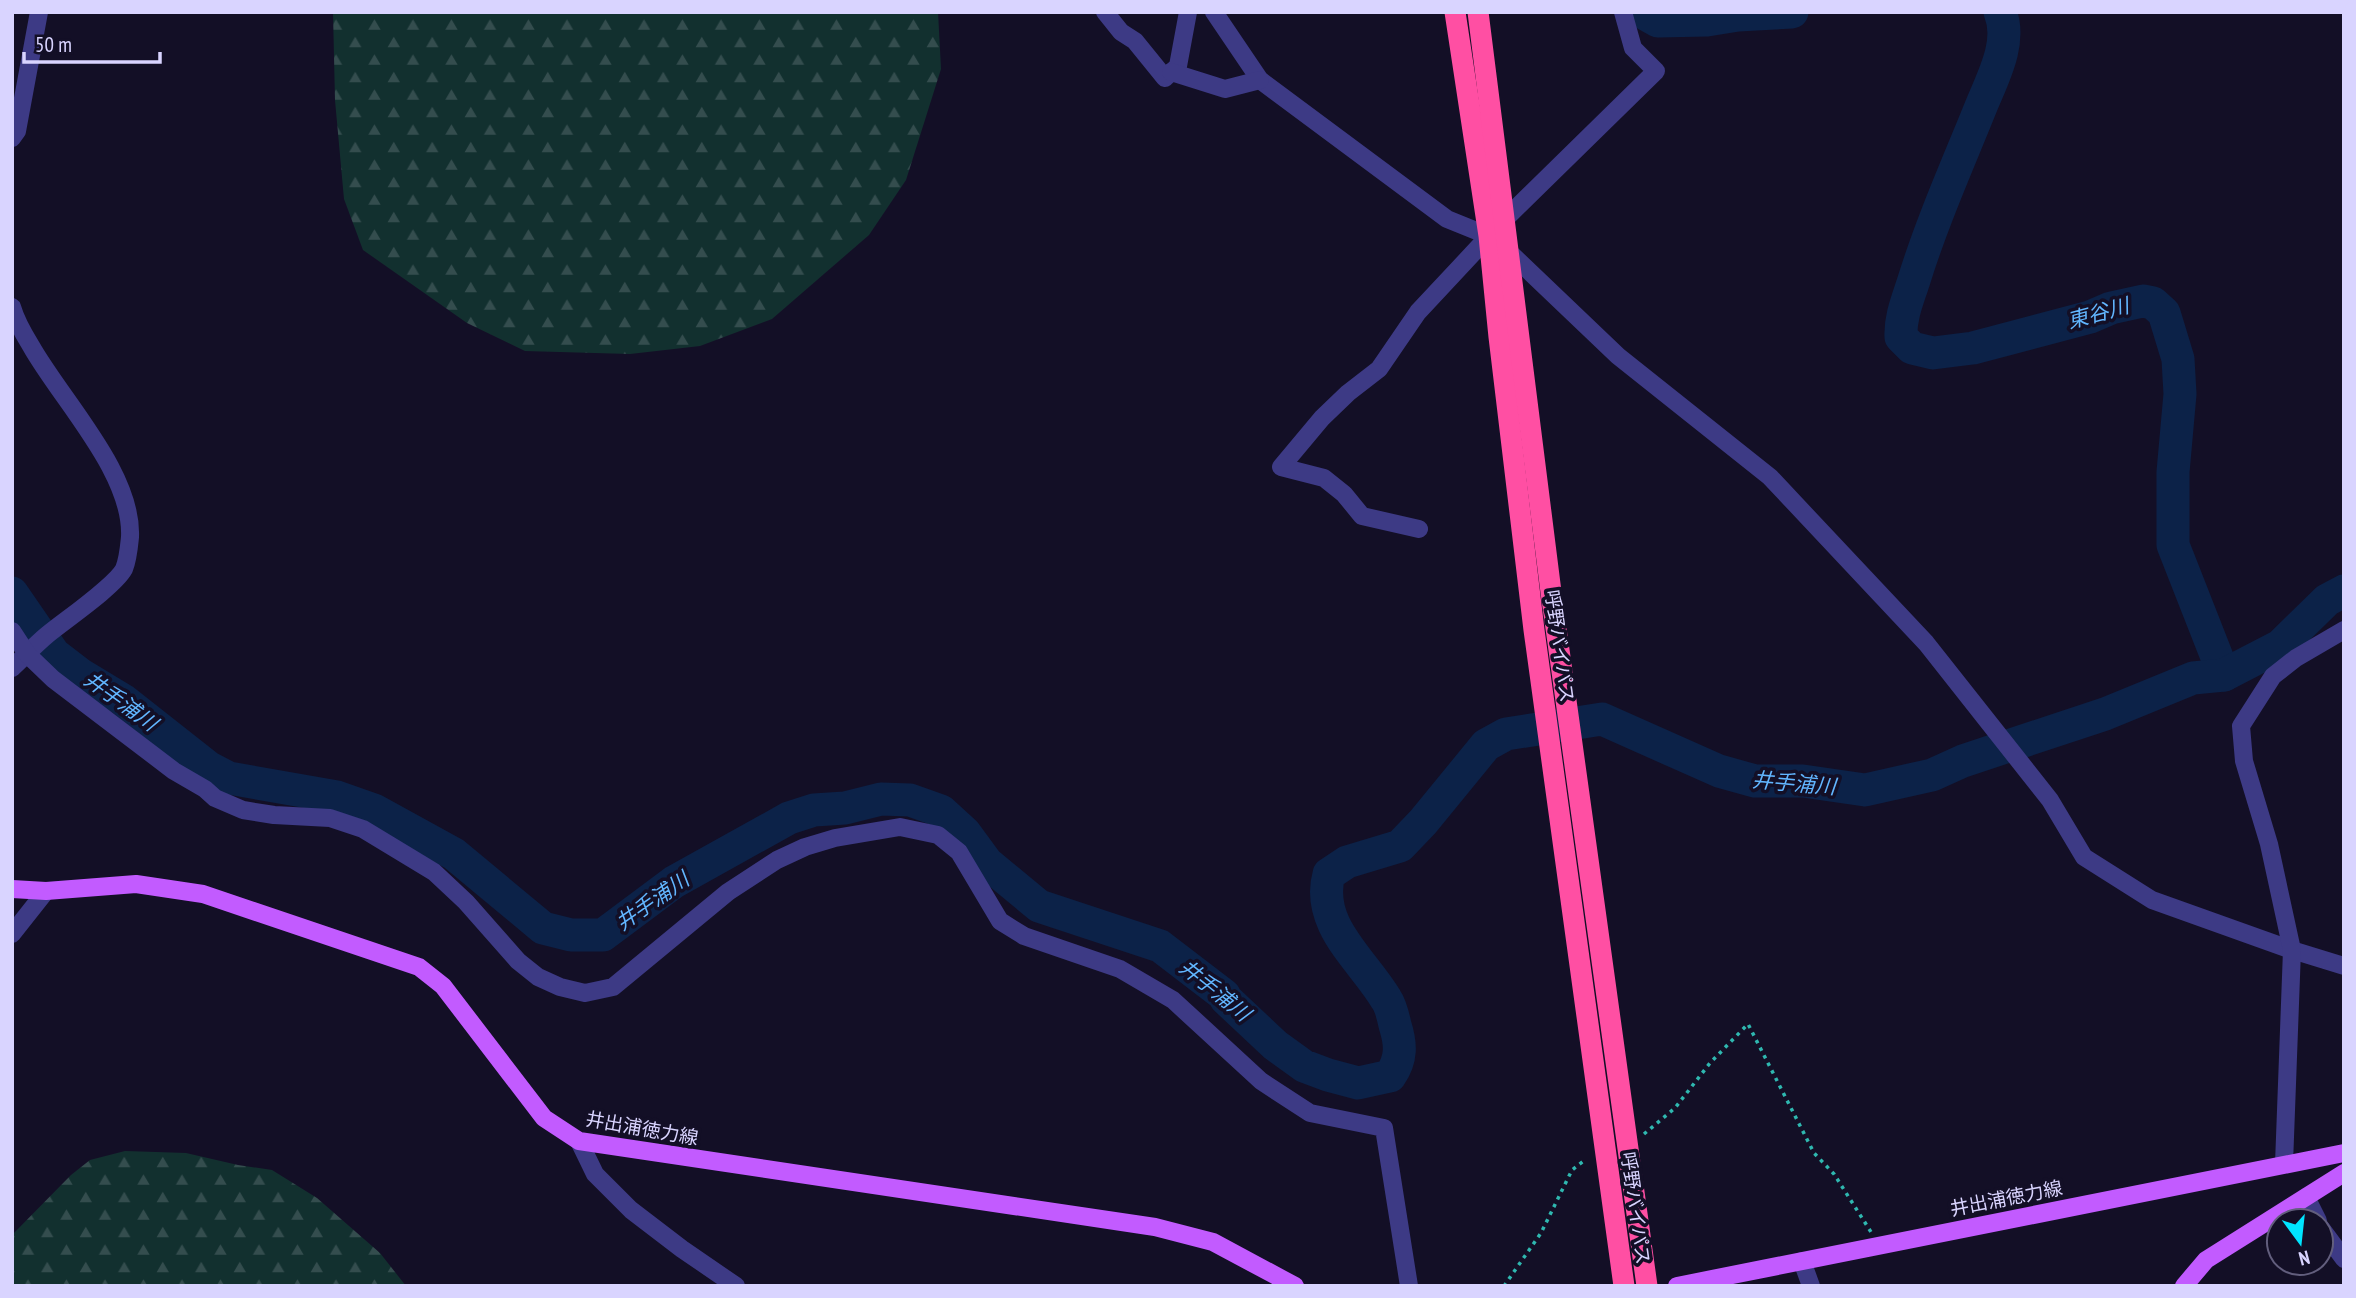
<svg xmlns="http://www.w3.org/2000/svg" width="2356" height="1298" viewBox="0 0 2356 1298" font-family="'PT Sans Narrow','Noto Sans JP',sans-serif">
<defs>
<pattern id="forest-firs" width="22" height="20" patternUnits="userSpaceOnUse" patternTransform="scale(1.75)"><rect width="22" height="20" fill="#12302f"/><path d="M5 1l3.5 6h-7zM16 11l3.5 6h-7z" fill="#344d4e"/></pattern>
</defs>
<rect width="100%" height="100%" fill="#130f26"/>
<!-- forest -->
<g fill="url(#forest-firs)">
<polygon points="333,12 938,12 941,69 906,180 869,235 772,319 700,346 630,354 525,351 467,323 363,250 344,199 335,100"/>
<polygon points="125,1151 186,1153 238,1165 272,1170 317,1198 380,1253 406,1286 12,1286 12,1235 71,1175 90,1160"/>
</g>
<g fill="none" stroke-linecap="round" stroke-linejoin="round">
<!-- river -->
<g stroke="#0c2248" stroke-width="33">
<polyline points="1642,12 1658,21 1707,20 1738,15 1792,12"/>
<path d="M2000,12C2013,43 1991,81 1980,109C1957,166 1932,222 1914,280C1908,299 1900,317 1901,337L1912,348L1933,353L1973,348L2090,317L2111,308L2143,301L2153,303L2164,313L2178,359L2180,394L2173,472V545L2224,675"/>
<path d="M12,593L54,654L80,674L123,700L208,767L229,778L337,797L374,810L454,854L543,928L571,935H603L674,882L789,818L814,810L845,808L881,799L910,800L941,811L965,833L987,863L1039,906L1160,946L1224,995L1226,999L1275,1045L1304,1066L1328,1075L1358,1083L1390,1076C1402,1059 1401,1044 1395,1025C1393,1016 1391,1006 1386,999C1363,960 1315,925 1329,874L1347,862L1400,846L1423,822L1486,745L1506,734L1602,719L1719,771L1755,781H1803L1865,790L1932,775L1963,761L2105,714L2193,678L2224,675L2280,646L2327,600L2344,591"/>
</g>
<!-- path -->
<g stroke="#2fb8b0" stroke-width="3.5" stroke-dasharray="3.5 5" stroke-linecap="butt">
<polyline points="1644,1134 1675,1108 1710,1063 1748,1024 1814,1153 1834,1174 1871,1232"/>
<polyline points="1504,1286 1541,1233 1572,1170 1586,1159"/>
</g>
<!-- minor -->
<g stroke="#3d3a85" stroke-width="18">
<polyline points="1105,12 1121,32 1135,41 1165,78 1178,66 1188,12"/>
<polyline points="1214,12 1260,80 1447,219 1489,236 1508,251 1618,356 1770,477 1926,643 2050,800 2084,857 2152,900 2292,950 2344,966"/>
<polyline points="1171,72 1225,89 1260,80"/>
<polyline points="12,138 17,131 39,12"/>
<polyline points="1504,220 1656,71 1633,48 1623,12"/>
<path d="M12,307C16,321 23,333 31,346C62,401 133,473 130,537C129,547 128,559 124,569C114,587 65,620 47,635C35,645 24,657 12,668"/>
<polyline points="1419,529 1362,516 1344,494 1324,478 1281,467 1322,418 1348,393 1379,369 1418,312 1489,236"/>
<polyline points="12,631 27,654 53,679 174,771 205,789 215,798 243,810 274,815 330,818 363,829 434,872 466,902 518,961 538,977 560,987 585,993 613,987 728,892 777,860 805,847 835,838 900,827 938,835 959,852 1000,921 1024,936 1120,969 1173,1000 1261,1081 1310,1113 1384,1128 1409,1286"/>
<polyline points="12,934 46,891"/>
<polyline points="579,1141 595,1174 631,1210 682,1249 736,1286"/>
<polyline points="2284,1164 2292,950 2269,844 2244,761 2241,726 2273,676 2296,658 2344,630"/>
<polyline points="2306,1197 2318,1221"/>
<polyline points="2321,1228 2344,1259"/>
<polyline points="1802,1261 1811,1286"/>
</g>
<!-- major -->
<g stroke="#c25bff" stroke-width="18">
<polyline points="12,889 46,891 136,884 203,894 419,967 443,986 544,1118 579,1141 1155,1227 1213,1242 1295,1286"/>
<polyline points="1677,1286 2344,1153"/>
<polyline points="2184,1286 2206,1260 2344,1173"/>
</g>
<!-- highway -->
<g stroke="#ff4fa3" stroke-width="21">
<polyline points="1455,12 1489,236 1499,337 1534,630 1624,1286"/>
<polyline points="1478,12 1551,592 1647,1286"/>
</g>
</g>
<g text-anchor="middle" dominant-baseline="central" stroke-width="7" stroke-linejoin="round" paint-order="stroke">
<!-- street labels -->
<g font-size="19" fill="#d9d4ff" stroke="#130f26">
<text transform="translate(1560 646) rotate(82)">呼野バイパス</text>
<text transform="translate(642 1128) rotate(10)">井出浦徳力線</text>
<text transform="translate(2006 1198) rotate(-11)">井出浦徳力線</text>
<text transform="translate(1636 1208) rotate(82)">呼野バイパス</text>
</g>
<!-- water labels -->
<g font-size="21" font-style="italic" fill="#62b6ff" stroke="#130f26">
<text transform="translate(2098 313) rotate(-15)">東谷川</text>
<text transform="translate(121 701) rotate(36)">井手浦川</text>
<text transform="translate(1794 783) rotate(5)">井手浦川</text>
<text transform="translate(652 901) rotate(-35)">井手浦川</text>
<text transform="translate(1215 990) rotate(39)">井手浦川</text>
</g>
</g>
<!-- border -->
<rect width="2356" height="1298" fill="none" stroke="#d9d4ff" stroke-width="28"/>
<!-- north arrow -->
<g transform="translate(2300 1242) rotate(165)"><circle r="33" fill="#130f26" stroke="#625e7d" stroke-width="2"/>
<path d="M0-5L12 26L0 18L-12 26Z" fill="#00e5ff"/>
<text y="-10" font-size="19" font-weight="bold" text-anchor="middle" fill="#d9d4ff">N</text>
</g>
<!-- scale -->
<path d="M24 52v10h136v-10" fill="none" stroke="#d9d4ff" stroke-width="3.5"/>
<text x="35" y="52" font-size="21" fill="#d9d4ff" stroke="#130f26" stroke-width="5" paint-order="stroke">50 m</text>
</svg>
